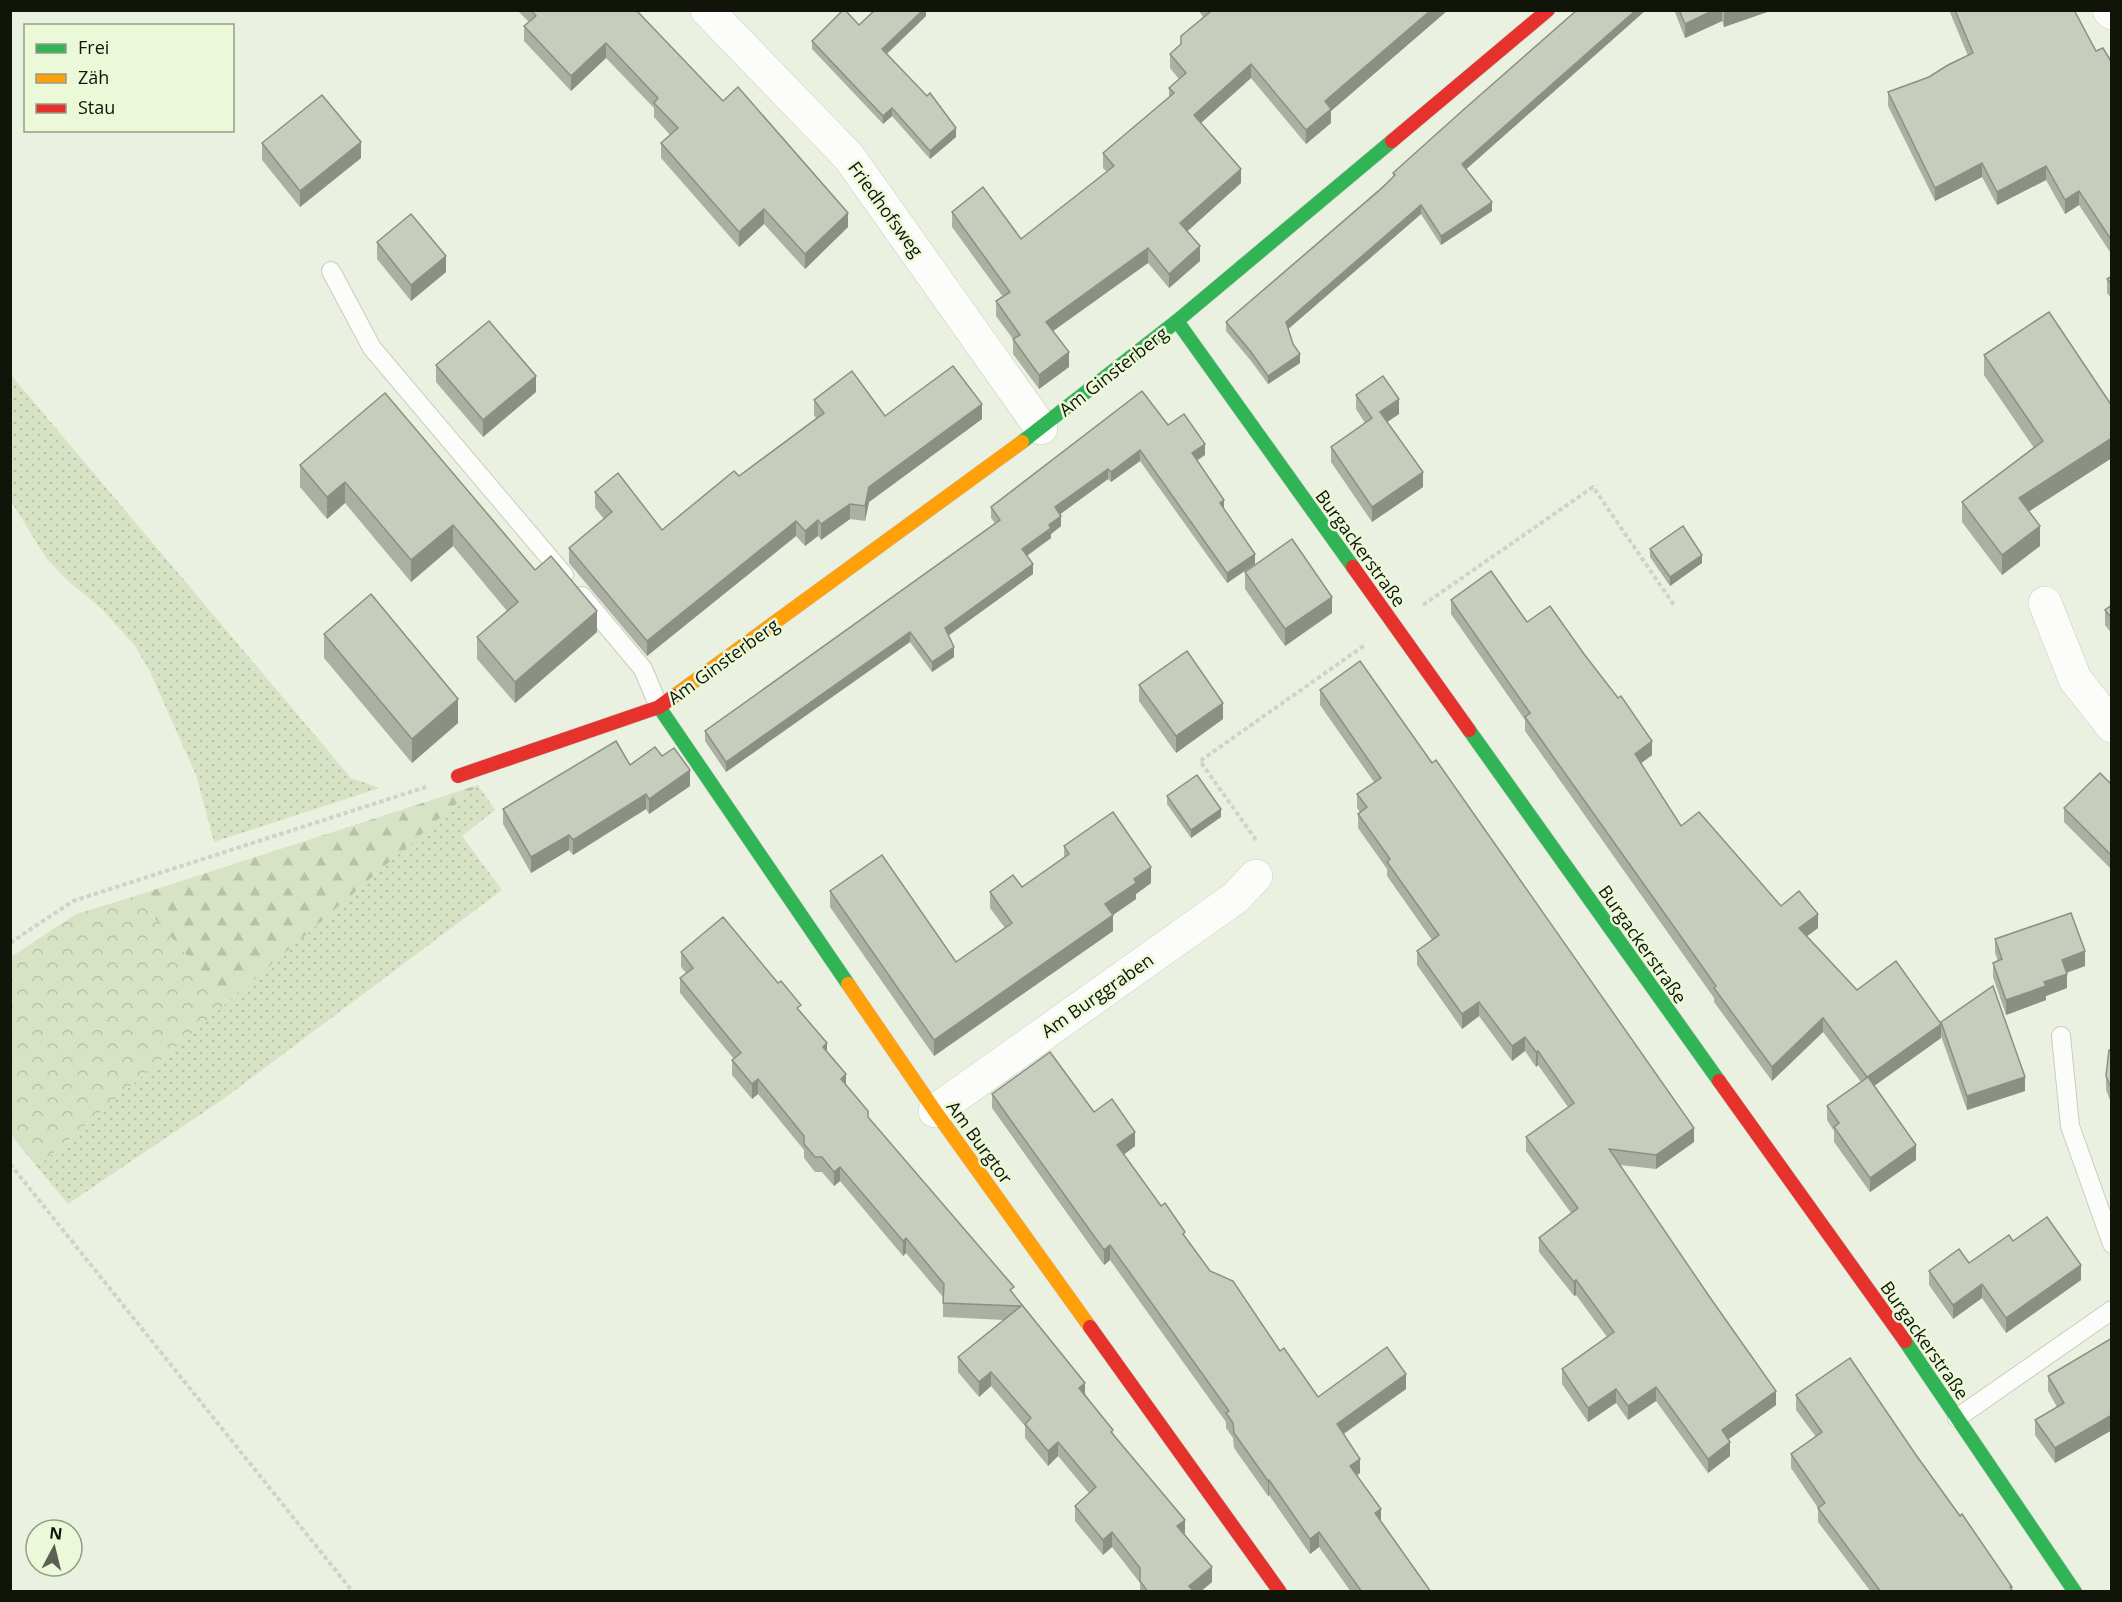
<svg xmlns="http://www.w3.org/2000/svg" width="2122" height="1602" viewBox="0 0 2122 1602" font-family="'Open Sans',sans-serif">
<defs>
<pattern id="grass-dots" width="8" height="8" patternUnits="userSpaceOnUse" patternTransform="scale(1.5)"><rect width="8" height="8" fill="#d8e3c6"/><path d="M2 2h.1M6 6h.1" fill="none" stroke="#b8c2a9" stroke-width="1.8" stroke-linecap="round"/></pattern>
<pattern id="forest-firs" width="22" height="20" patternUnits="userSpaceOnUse" patternTransform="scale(1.5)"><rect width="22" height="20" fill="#d8e3c6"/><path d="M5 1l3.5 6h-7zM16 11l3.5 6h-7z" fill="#b8c2a9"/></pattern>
<pattern id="park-crowns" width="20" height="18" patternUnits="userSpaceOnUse" patternTransform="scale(1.5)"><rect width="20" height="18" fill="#d8e3c6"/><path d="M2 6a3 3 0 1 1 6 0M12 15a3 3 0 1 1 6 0" fill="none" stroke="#b8c2a9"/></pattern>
</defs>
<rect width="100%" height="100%" fill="#ebf1e0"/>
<!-- grass -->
<g fill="url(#grass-dots)">
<polygon points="11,375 351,778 380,788 214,842 196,775 150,672 135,646 102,609 68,581 46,558 11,501"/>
<polygon points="478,785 495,810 462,836 502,890 222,1100 68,1204 37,1167"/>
</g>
<!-- forest -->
<polygon fill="url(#forest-firs)" points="478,785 228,1002 135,896"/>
<!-- park -->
<polygon fill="url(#park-crowns)" points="135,896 228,1002 37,1167 11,1135 11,957 76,914"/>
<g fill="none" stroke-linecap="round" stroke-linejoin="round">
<defs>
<g id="lane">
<polyline points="331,271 372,348 564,575"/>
<polyline points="582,596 643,669 659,707"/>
<polyline points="2061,1036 2070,1126 2112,1244"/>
<polyline points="1957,1418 2112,1310"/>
</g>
<g id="street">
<polyline points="707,10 849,157 1041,428"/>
<polyline points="2109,10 2112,13"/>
<polyline points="2045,603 2075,679 2112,726"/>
<polyline points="935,1111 1235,898 1256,876"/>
</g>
<g id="fast">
<polyline points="1177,321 1353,567"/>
<polyline points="1022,442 1177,321 1392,141"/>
<polyline points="659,707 848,984"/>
<polyline points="1469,730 1719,1081"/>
<polyline points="1905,1341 2075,1592"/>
</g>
<g id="slow">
<polyline points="674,696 1022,442"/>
<polyline points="848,984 935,1111 1090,1327"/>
</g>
<g id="jam">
<polyline points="1392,141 1548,10"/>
<polyline points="1353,567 1469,730"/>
<polyline points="458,776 659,707 674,696"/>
<polyline points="1719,1081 1905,1341"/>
<polyline points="1090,1327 1280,1592"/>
</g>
</defs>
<!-- lane casing -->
<use href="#lane" stroke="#c8cdbf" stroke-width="20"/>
<!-- street casing -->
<use href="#street" stroke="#c8cdbf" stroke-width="34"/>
<!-- fast casing -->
<use href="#fast" stroke="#c8cdbf" stroke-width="15"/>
<!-- slow casing -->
<use href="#slow" stroke="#c8cdbf" stroke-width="15"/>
<!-- jam casing -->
<use href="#jam" stroke="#c8cdbf" stroke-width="15"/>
<!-- path -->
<g stroke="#d0d2cc" stroke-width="4" stroke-dasharray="4.5 3" stroke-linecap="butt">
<polyline points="1423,605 1593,487 1674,605"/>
<polyline points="1256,840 1200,761 1365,645"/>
<polyline points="10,943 73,901 426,787"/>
<polyline points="10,1164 353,1592"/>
</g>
<!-- lane -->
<use href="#lane" stroke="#fcfdfa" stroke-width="18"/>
<!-- street -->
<use href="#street" stroke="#fcfdfa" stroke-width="33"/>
<!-- fast -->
<use href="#fast" stroke="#30b455" stroke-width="14"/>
<!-- slow -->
<use href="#slow" stroke="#ff9f0a" stroke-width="14"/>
<!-- jam -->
<use href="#jam" stroke="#e5322d" stroke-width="14"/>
</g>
<!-- wall -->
<g fill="#abb0a2">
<polygon points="517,10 636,10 723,101 848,227 805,269 764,224 739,247 661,158 661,143 670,135 654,117 654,108 606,58 571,91 524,41 524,26 529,22"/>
<polygon points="926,10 926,16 887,54 956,137 930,159 892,116 883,124 812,49 812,41 859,25"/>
<polygon points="1198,10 1448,10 1331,111 1331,123 1306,144 1251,78 1201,123 1241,183 1187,231 1200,261 1169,288 1148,263 1053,331 1069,367 1039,389 1013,354 1013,339 996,316 996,301 1003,297 952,227 952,212 1021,239 1107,172 1103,168 1103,153 1169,97 1169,88 1179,79 1170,68 1170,54 1181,44 1204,18"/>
<polygon points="1577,10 1646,10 1466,169 1492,211 1441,245 1421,214 1288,329 1300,363 1268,384 1251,361 1226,331 1226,322 1393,177 1393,173"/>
<polygon points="1674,10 1773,10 1724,27 1722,21 1685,38"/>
<polygon points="1949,10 2074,10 2096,51 2112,63 2112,255 2079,205 2065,214 2046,180 1997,205 1982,177 1935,201 1888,106 1888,92 1929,77 1968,56"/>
<polygon points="262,143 361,158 300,207 262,160"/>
<polygon points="377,242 446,272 411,301 377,259"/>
<polygon points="2112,276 2112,299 2107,293 2107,279"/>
<polygon points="1984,355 2112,406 2029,511 2040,546 2002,575 1962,522 1962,502 2034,448 1984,375"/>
<polygon points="436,365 536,392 483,437 436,382"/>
<polygon points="385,393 535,570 597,632 515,703 477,659 477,637 507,611 453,546 411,582 345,503 327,519 300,487 300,465"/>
<polygon points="1356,395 1399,414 1387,422 1423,487 1372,522 1331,462 1331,447 1365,423 1356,409"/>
<polygon points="814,400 885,416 982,419 869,502 865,521 850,519 821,540 818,536 805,546 796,536 647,656 569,563 569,548 604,519 595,508 595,492 662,530 739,476 816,418 814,415"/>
<polygon points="1168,425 1205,455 1196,460 1255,564 1227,583 1140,461 1111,482 1108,479 1060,514 1061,526 1051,534 1051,538 1027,556 1033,574 949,635 954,657 932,672 910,642 726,772 705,741 705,731 995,523 991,518 991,507"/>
<polygon points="1650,549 1702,563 1670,586 1650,557"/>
<polygon points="1245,572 1332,613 1285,646 1245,589"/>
<polygon points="1451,600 1527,622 1652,755 1641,763 1681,826 1781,906 1818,928 1807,936 1857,990 1941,1038 1874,1086 1916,1160 1870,1192 1834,1142 1834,1131 1827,1120 1827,1106 1861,1082 1823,1032 1772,1081 1714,1002 1714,998 1525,731 1525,720 1451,614"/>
<polygon points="2112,605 2112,634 2105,625 2105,610"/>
<polygon points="324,634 458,723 412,763 324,658"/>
<polygon points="1139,685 1223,719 1176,753 1139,701"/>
<polygon points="1320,690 1694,1142 1656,1169 1620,1165 1776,1405 1728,1439 1730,1456 1708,1473 1656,1401 1628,1420 1616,1403 1588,1422 1562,1384 1562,1369 1607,1337 1576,1295 1574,1296 1539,1252 1539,1238 1571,1213 1526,1151 1526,1137 1568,1107 1538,1065 1536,1067 1525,1051 1512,1061 1479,1016 1462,1029 1417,965 1417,951 1432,940 1387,876 1387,869 1358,828 1358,814 1360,812 1357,808 1357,794 1374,782 1320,705"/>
<polygon points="662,756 690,786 649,814 646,809 573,855 569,850 531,873 503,824 503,809 630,765"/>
<polygon points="2112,785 2112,870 2064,822 2064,808"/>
<polygon points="1167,796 1221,817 1191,838 1167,804"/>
<polygon points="1064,846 1151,883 1136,894 1136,899 1113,915 1113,931 934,1056 830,907 830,891 956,962 1005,928 990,908 990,892 1022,887 1064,857"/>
<polygon points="1995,939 2085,966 2067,973 2067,988 2046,996 2046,1000 2006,1015 1993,977 1993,963 1998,961 1995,953"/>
<polygon points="681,952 801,1012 827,1052 846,1085 868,1117 1014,1294 1185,1534 1212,1582 1200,1592 1140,1592 1140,1583 1112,1547 1103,1555 1075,1521 1075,1506 1089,1493 1058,1456 1048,1466 1025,1438 1025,1426 991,1386 979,1397 958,1372 958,1357 1004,1320 943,1317 943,1297 906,1253 903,1256 840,1181 834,1186 822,1172 815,1172 804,1158 804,1150 758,1094 752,1099 732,1075 732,1060 734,1059 680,993 680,978 686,973 681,967"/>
<polygon points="1941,1022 2025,1091 1967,1110 1941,1036"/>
<polygon points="2112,1049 2112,1105 2106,1090 2106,1076"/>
<polygon points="992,1094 1094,1112 1135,1146 1124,1154 1161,1206 1210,1271 1280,1351 1318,1397 1406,1389 1344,1434 1360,1473 1357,1475 1381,1521 1431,1592 1351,1592 1319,1547 1310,1554 1269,1495 1268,1496 1234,1448 1233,1438 1226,1428 1226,1422 1110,1260 1104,1265 992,1108"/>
<polygon points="2013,1241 2081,1280 2006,1333 1982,1298 1953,1319 1929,1285 1929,1271 1969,1263"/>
<polygon points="2112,1338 2112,1430 2055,1463 2035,1435 2035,1420 2057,1407 2048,1391 2048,1376"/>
<polygon points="1796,1395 1916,1455 2013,1592 1871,1592 1818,1522 1818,1508 1791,1468 1791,1454 1816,1437 1796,1410"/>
</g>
<!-- shaded-wall -->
<g fill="#8b9084">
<polygon points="923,10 926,10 926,16 882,58 882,49"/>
<polygon points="1431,10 1448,10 1331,111 1331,123 1306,144 1306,130 1325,101"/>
<polygon points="1636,10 1646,10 1462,173 1462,164"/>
<polygon points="1714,10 1722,10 1722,21 1685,38 1685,24"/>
<polygon points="1731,10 1773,10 1724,27 1724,13"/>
<polygon points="606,43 606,58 571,91 571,76"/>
<polygon points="1251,64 1251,78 1194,129 1194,115"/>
<polygon points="892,108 892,116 883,124 883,116"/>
<polygon points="956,128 956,137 930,159 930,151"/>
<polygon points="361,142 361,158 300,207 300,191"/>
<polygon points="1982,163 1982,177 1935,201 1935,188"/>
<polygon points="2046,166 2046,180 1997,205 1997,192"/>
<polygon points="1241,169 1241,183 1180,238 1180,223"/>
<polygon points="2079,191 2079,205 2065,214 2065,200"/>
<polygon points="1492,202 1492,211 1441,245 1441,236"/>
<polygon points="1421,205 1421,214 1286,331 1286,322"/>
<polygon points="764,209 764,224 739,247 739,232"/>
<polygon points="848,213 848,227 805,269 805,254"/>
<polygon points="1200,246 1200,261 1169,288 1169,274"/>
<polygon points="1148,248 1148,263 1046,336 1046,322"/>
<polygon points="446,256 446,272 411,301 411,285"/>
<polygon points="1069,352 1069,367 1039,389 1039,375"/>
<polygon points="1300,354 1300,363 1268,384 1268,376"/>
<polygon points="536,376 536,392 483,437 483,420"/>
<polygon points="1399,399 1399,414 1380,427 1380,412"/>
<polygon points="982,404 982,419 869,502 865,521 865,506 869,487"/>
<polygon points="2112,438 2112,458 2019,518 2019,498"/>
<polygon points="1205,444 1205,455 1192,464 1192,453"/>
<polygon points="1140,450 1140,461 1111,482 1111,472"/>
<polygon points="1108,469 1108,479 1055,518 1055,507"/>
<polygon points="1423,472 1423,487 1372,522 1372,507"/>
<polygon points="345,482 345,503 327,519 327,497"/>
<polygon points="1224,500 1224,510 1220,503"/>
<polygon points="850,504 850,519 821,540 821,524"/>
<polygon points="1061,516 1061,526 1051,534 1051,538 1022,559 1022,549 1049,525"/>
<polygon points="818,520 818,536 805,546 805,531"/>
<polygon points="796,521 796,536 647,656 647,641"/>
<polygon points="453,525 453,546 411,582 411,560"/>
<polygon points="2040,526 2040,546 2002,575 2002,555"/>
<polygon points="1255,554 1255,564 1227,583 1227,573"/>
<polygon points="1702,555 1702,563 1670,586 1670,577"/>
<polygon points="1033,564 1033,574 945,638 945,628"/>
<polygon points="1332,597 1332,613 1285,646 1285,629"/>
<polygon points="597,611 597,632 515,703 515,682"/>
<polygon points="910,632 910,642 726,772 726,762"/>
<polygon points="954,647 954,657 932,672 932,662"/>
<polygon points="458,699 458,723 412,763 412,739"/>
<polygon points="1223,703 1223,719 1176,753 1176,736"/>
<polygon points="1652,741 1652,755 1635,768 1635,754"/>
<polygon points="690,770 690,786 649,814 649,799"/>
<polygon points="646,794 646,809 573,855 573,840"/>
<polygon points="1221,809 1221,817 1191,838 1191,830"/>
<polygon points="569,835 569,850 531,873 531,857"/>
<polygon points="1151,867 1151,883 1136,894 1136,899 1113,915 1113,931 934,1056 934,1040 1105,904 1134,879"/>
<polygon points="1818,914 1818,928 1799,942 1799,928"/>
<polygon points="2085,951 2085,966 2062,974 2062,960"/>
<polygon points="2067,974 2067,988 2046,996 2046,1000 2006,1015 2006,1000 2044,982"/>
<polygon points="1479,1002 1479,1016 1462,1029 1462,1014"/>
<polygon points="1823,1018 1823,1032 1772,1081 1772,1067"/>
<polygon points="1941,1024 1941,1038 1867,1091 1867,1077"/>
<polygon points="1525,1037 1525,1051 1512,1061 1512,1046"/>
<polygon points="827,1043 827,1058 823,1047"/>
<polygon points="1538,1051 1538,1065 1536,1067 1536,1052"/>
<polygon points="846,1074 846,1089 841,1079"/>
<polygon points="2025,1077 2025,1091 1967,1110 1967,1096"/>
<polygon points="758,1079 758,1094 752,1099 752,1084"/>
<polygon points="1694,1128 1694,1142 1656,1169 1656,1155"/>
<polygon points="1135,1132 1135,1146 1117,1160 1117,1145"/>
<polygon points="1916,1145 1916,1160 1870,1192 1870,1178"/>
<polygon points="840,1167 840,1181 834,1186 834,1172"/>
<polygon points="906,1238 906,1253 903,1256 903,1241"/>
<polygon points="1110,1245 1110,1260 1104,1265 1104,1250"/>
<polygon points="2081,1265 2081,1280 2006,1333 2006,1318"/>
<polygon points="1576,1280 1576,1295 1574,1296 1574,1282"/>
<polygon points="1982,1284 1982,1298 1953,1319 1953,1305"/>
<polygon points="991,1372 991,1386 979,1397 979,1382"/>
<polygon points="1406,1374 1406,1389 1337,1438 1337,1424"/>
<polygon points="1085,1383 1085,1398 1079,1388"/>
<polygon points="1656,1387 1656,1401 1628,1420 1628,1406"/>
<polygon points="1616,1389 1616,1403 1588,1422 1588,1408"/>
<polygon points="1776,1391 1776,1405 1722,1444 1722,1430"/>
<polygon points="2112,1415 2112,1430 2055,1463 2055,1448"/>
<polygon points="1058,1442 1058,1456 1048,1466 1048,1451"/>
<polygon points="1730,1442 1730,1456 1708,1473 1708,1459"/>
<polygon points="1360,1459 1360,1473 1350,1480 1350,1466"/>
<polygon points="1269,1480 1269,1495 1268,1496 1268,1481"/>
<polygon points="1381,1509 1381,1524 1375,1513"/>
<polygon points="1185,1520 1185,1534 1177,1526"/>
<polygon points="1112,1532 1112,1547 1103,1555 1103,1540"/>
<polygon points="1319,1532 1319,1547 1310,1554 1310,1539"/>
<polygon points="1212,1567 1212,1582 1200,1592 1189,1592 1189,1586"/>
</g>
<!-- building -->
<g fill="#c7cdbc" stroke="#8b9084" stroke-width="1.5">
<polygon points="531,10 636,10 723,101 738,87 848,213 805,254 764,209 739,232 661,143 678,128 654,103 658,98 606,43 571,76 524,26 536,16"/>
<polygon points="843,10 845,10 859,25 875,10 923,10 882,49 927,96 930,93 956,128 930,151 892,108 883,116 812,41"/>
<polygon points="1209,10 1431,10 1325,101 1331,109 1306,130 1251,64 1194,115 1241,169 1180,223 1200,246 1169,274 1148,248 1046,322 1069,352 1039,375 1013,339 1020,335 996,301 1010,292 952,212 983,187 1021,239 1114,166 1103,153 1174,93 1169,88 1186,73 1170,54 1181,44 1181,36 1210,12"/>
<polygon points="1577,10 1636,10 1462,164 1492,202 1441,236 1421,205 1286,322 1293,344 1300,354 1268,376 1251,352 1226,322 1381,189 1395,175 1393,173 1462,111"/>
<polygon points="1679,10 1714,10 1685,24"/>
<polygon points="1955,10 2074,10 2096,51 2103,48 2112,63 2112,241 2079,191 2065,200 2046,166 1997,192 1982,163 1935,188 1888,92 1929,77 1948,65 1973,53"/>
<polygon points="322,95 361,142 300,191 262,143"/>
<polygon points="411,214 446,256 411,285 377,242"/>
<polygon points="2112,276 2112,285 2107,279"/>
<polygon points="2049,312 2112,406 2112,438 2019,498 2040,526 2002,555 1962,502 2043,441 1984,355"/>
<polygon points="489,321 536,376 483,420 436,365"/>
<polygon points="953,366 982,404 869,487 865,506 850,504 821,524 818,520 805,531 796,521 647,641 569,548 612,512 595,492 618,473 662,530 734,471 739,476 824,413 814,400 852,371 885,416"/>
<polygon points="1383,376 1399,399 1380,412 1423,472 1372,507 1331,447 1372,418 1356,395"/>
<polygon points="1142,391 1168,425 1184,414 1205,444 1192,453 1224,500 1220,503 1255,554 1227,573 1140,450 1111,472 1108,469 1055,507 1061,516 1049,525 1051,528 1022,549 1033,564 945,628 954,647 932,662 910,632 726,762 705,731 1000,520 991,507"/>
<polygon points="385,393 535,570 551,556 597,611 515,682 477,637 518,602 453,525 411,560 345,482 327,497 300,465"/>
<polygon points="1683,526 1702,555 1670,577 1650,549"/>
<polygon points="1292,539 1332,597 1285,629 1245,572"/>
<polygon points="1491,571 1527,622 1550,606 1584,654 1618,698 1621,696 1652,741 1635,754 1681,826 1699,812 1781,906 1799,891 1818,914 1799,928 1857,990 1896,961 1941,1024 1867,1077 1823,1018 1772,1067 1714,988 1716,986 1525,717 1530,713 1451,600"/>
<polygon points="371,594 458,699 412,739 324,634"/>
<polygon points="2112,605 2112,619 2105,610"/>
<polygon points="1187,651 1223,703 1176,736 1139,685"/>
<polygon points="1360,661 1432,763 1436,760 1694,1128 1656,1155 1609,1149 1711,1299 1776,1391 1722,1430 1730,1442 1708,1459 1656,1387 1628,1406 1616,1389 1588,1408 1562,1369 1614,1332 1576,1280 1574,1282 1539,1238 1578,1208 1526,1137 1574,1103 1538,1051 1536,1052 1525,1037 1512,1046 1479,1002 1462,1014 1417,951 1439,935 1387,862 1390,859 1358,814 1367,807 1357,794 1381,778 1320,690"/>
<polygon points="616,741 630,765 655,747 662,756 674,748 690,770 649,799 646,794 573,840 569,835 531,857 503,809"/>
<polygon points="2100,773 2112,785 2112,856 2064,808"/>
<polygon points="1197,775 1221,809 1191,830 1167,796"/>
<polygon points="1113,812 1151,867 1134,879 1136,883 1105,904 1113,915 934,1040 830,891 882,855 956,962 1012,923 990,892 1013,875 1022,887 1069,854 1064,846"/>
<polygon points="2071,913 2085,951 2062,960 2067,974 2044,982 2046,986 2006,1000 1993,963 2002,959 1995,939"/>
<polygon points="723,917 778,983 781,981 801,1005 797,1008 827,1043 823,1047 846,1074 841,1079 868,1111 868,1117 1014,1287 1010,1290 1085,1383 1079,1388 1113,1430 1111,1432 1185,1520 1177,1526 1212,1567 1189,1586 1194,1592 1148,1592 1140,1581 1140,1568 1112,1532 1103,1540 1075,1506 1096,1487 1058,1442 1048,1451 1025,1424 1031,1418 991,1372 979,1382 958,1357 1021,1306 943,1303 944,1284 906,1238 903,1241 840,1167 834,1172 822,1157 815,1157 804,1144 804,1136 758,1079 752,1084 732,1060 741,1053 680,978 693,968 681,952"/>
<polygon points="1993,986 2025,1077 1967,1096 1941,1022"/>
<polygon points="2112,1049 2112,1090 2106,1076 2109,1050"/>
<polygon points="1050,1052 1094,1112 1112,1099 1135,1132 1117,1145 1161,1206 1165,1203 1185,1232 1183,1234 1210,1271 1233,1281 1280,1351 1284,1348 1318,1397 1387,1347 1406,1374 1337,1424 1360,1459 1350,1466 1381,1509 1375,1513 1431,1592 1362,1592 1319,1532 1310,1539 1269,1480 1268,1481 1234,1433 1233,1423 1226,1413 1229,1411 1110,1245 1104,1250 992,1094"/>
<polygon points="1868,1077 1916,1145 1870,1178 1834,1127 1839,1123 1827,1106"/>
<polygon points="2047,1217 2081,1265 2006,1318 1982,1284 1953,1305 1929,1271 1959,1249 1969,1263 2009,1235 2013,1241"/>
<polygon points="2112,1338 2112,1415 2055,1448 2035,1420 2064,1403 2048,1376"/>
<polygon points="1850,1358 1916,1455 1960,1516 1962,1514 2012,1587 2010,1587 2013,1592 1881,1592 1818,1508 1825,1503 1791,1454 1822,1432 1796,1395"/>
</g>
<g text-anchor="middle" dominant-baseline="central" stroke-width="5" stroke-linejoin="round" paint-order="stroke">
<!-- street labels -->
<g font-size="18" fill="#101409" stroke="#ecf9d8">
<text transform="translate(886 209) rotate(54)">Friedhofsweg</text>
<text transform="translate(1113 371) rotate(-38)">Am Ginsterberg</text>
<text transform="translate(1361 548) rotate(54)">Burgackerstraße</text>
<text transform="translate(723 661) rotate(-36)">Am Ginsterberg</text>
<text transform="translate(1643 944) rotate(55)">Burgackerstraße</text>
<text transform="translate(1097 995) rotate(-35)">Am Burggraben</text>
<text transform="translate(980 1142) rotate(54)">Am Burgtor</text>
<text transform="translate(1925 1340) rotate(55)">Burgackerstraße</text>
</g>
</g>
<!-- border -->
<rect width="2122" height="1602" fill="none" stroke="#101409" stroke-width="24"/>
<!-- legend -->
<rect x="24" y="24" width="210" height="108" fill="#ecf9d8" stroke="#949d85" stroke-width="1.5"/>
<rect x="36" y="44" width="30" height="9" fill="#30b455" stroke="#949d85" stroke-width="1.5"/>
<text x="78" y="54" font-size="18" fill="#101409">Frei</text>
<rect x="36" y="74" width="30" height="9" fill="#ff9f0a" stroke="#949d85" stroke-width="1.5"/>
<text x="78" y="84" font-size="18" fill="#101409">Zäh</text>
<rect x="36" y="104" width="30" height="9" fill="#e5322d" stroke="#949d85" stroke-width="1.5"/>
<text x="78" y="114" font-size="18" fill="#101409">Stau</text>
<!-- north arrow -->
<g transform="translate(54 1548) rotate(7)"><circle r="28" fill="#ecf9d8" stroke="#949d85" stroke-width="1.5"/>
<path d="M0-4.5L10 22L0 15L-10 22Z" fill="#5d6154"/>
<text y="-9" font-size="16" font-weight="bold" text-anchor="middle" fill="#101409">N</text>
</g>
</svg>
